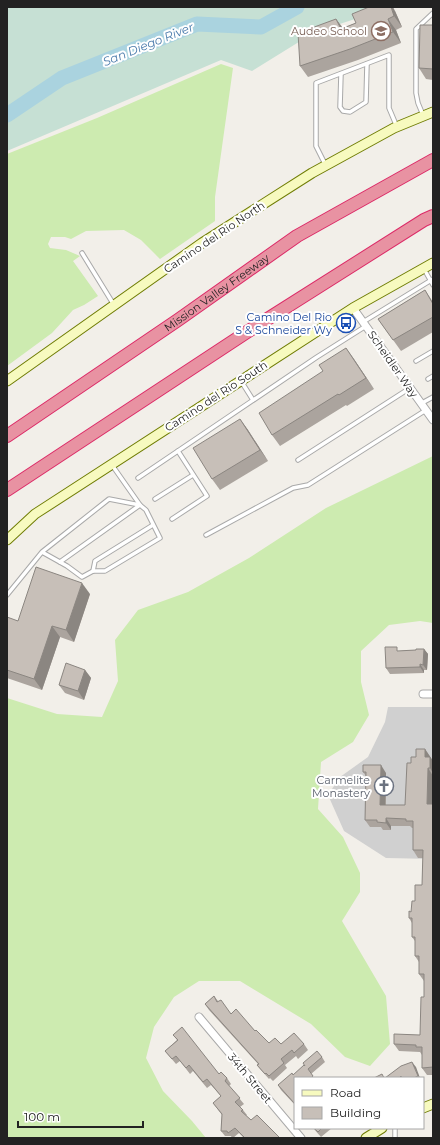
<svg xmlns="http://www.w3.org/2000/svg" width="440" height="1145" viewBox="0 0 440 1145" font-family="Montserrat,sans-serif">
<rect width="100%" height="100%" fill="#f2efe9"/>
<!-- religious -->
<polygon fill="#d0d0d0" points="388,707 433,707 433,859 386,858 344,831 328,795 340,777 368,757 385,722"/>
<!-- grass -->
<g fill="#cdebb0">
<polygon points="221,64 233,68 215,197 215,221 160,259 141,240 124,230 86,231 71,239 65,237 51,237 48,244 50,248 66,250 80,256 73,261 98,296 84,305 73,310 52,333 7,366 7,154 97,118"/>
<polygon points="433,456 433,623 420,621 389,625 361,651 361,682 369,715 353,742 321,762 318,809 343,837 360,873 360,892 342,921 386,996 390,1044 370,1066 345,1057 311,1024 240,981 199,981 174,997 154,1027 146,1058 163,1091 192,1121 206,1138 7,1138 7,698 57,714 102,717 118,681 115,640 138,610 188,592 249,558 326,508"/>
</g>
<!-- wetland -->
<polygon fill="#c6e0d4" points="7,7 392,7 315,32 252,71 221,60 7,151"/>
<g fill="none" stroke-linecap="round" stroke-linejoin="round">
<!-- river -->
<polyline stroke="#aad3df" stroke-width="15" points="7,115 62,78 197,24 261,27 297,7"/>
<defs>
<g id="lane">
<polyline points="341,74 340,107 343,111 350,112 366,102 367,64"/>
<polyline points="423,115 418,103 416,93 416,29 433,13"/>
<polyline points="325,164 316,146 316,83 389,55 389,108 397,127"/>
<polyline points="82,253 114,305"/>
<polyline points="424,269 433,285"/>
<polyline points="363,322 433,279"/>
<polyline points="416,361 433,351"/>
<polyline points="428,379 433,376"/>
<polyline points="241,381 253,400"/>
<polyline points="422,403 433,397"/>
<polyline points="298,460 410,388"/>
<polyline points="138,478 317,357 366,326"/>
<polyline points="155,499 193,475"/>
<polyline points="172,519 207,496 178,451"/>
<polyline points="206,535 293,488 308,485 426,410"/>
<polyline points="60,562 140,505 112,465"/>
<polyline points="93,571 95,561 153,525"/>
<polyline points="7,595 42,552 109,499 140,505 146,510 160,538 105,571 93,571 82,577 67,566 42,552"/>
<polyline points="395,1138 395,1128"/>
</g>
<g id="street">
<polyline points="353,308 433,420"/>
<polyline points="423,694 433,694"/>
<polyline points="199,1017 301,1138"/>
</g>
<g id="secondary">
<polyline points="7,381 202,243 312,173 394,128 433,112"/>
<polyline points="7,540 35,514 353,308 433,263"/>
<polyline points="423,1108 433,1104"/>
<polyline points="366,1138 382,1128"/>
</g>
<g id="highway">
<path id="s1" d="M7,436L178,320L297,236L433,160"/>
<polyline points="7,490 247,332 424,220 433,216"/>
</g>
</defs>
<!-- lane casing -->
<use href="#lane" stroke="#a9a9a9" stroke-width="5.5"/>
<!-- street casing -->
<use href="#street" stroke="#a9a9a9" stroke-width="9"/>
<!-- secondary casing -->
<use href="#secondary" stroke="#707d05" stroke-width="11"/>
<!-- highway casing -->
<use href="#highway" stroke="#dc2a67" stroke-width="14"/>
<!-- lane -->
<use href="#lane" stroke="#fff" stroke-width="3.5"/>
<!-- street -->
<use href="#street" stroke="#fff" stroke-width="7"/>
<!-- secondary -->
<use href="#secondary" stroke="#f7fabf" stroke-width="9"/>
<!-- highway -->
<use href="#highway" stroke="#e892a2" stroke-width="12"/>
</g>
<!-- wall -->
<g fill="#aba49e">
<polygon points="395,11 402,27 396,30 401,43 358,60 308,77 300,66 336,19 343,28 356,23"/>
<polygon points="433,25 433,80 426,79 419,68"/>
<polygon points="425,290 433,302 433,332 401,351 378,319"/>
<polygon points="346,348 374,389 347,406 346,405 280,446 272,435 323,371"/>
<polygon points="240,419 248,430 268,461 220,490 212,479"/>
<polygon points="90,594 74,642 60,637 42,690 7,678 7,618 18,621"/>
<polygon points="424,649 428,654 427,670 424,670 424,673 390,674 386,668 400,651 416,650"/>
<polygon points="85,670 91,678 84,700 65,693 59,685"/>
<polygon points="425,749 433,761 432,804 433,804 433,1075 427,1075 422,1068 422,1055 420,1052 399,1051 394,1044 420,1035 424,997 424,981 419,974 419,962 415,956 415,941 412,937 412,923 409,918 415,901 422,885 423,858 418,858 413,850 413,828 412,828 410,826 391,826 391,830 383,830 381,827 370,827 365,820 366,776 363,772 386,773 386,805 405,805 411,763 416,757"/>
<polygon points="214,996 218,1001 231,1014 255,1031 269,1043 281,1044 304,1044 308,1050 298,1059 296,1056 285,1065 287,1068 273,1081 270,1078 269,1079 261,1070 257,1065 258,1064 209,1010 205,1004"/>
<polygon points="173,1035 219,1074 227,1078 231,1084 229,1086 244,1104 240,1107 243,1110 247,1115 246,1116 251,1120 280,1138 244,1138 239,1133 233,1138 232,1138 231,1136 225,1136 221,1131 222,1115 213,1103 221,1096 211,1085 207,1088 193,1071 190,1074 180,1061 176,1064 165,1051 177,1040"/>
<polygon points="322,1057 325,1062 311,1074 314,1078 295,1078 295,1105 281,1090 278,1085"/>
<polygon points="313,1128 332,1128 321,1137"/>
</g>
<!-- shaded-wall -->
<g fill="#8b8681">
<polygon points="391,7 393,7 395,11 402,27 394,16"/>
<polygon points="336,19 344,30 341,29"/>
<polygon points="388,19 396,30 401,43 393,32"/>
<polygon points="346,348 354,359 374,389 366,378"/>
<polygon points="240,419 248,430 268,461 260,450"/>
<polygon points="82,583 90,594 74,642 66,630"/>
<polygon points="52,626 60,637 42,690 34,679"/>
<polygon points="424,649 428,654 427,670 423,665"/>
<polygon points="420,664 424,670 424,673 420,667"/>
<polygon points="85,670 91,678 84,700 78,691"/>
<polygon points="425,749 433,761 433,773 430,768 425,757"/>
<polygon points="381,765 386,773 385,812 380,805"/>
<polygon points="428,768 433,776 432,812 427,804"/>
<polygon points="386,818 391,826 391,830 386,823"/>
<polygon points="412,1062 416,1067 420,1078 419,1078 418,1076"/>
</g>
<!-- building -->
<g fill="#c7bfb8" stroke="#8b8681">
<polygon points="369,7 391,7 394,16 388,19 393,32 350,49 300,66 298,33 336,19 341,29 356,23 352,14"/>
<polygon points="420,25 433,25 433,69 419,68"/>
<polygon points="425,290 433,304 433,317 393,340 378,319"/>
<polygon points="346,348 366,378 339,395 338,394 272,435 259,413 323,371 319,365"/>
<polygon points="240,419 260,450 212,479 193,448"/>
<polygon points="36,567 82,583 66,630 52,626 34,679 7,670 7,617 18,621"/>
<polygon points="385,647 397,647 397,651 416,650 416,649 424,649 423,665 420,664 420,667 386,668"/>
<polygon points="66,663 85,670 78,691 59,685"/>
<polygon points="416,749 425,749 425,757 430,757 430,768 428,768 427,804 433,804 433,1067 422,1068 422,1047 416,1047 416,1045 394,1044 394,1034 420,1035 421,997 424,997 424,974 419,974 419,956 415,956 415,937 412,937 412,918 409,918 409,911 411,912 412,901 415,901 415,885 422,885 423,850 413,850 413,821 406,821 406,819 386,818 386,823 377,822 377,820 365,820 366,772 363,772 363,765 381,765 380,805 405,805 407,763 411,763 411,757 416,757"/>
<polygon points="214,996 217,1002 221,1000 231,1014 236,1009 255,1031 256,1030 269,1043 275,1038 281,1044 294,1033 304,1044 294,1053 292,1050 281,1059 284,1063 269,1076 266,1073 265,1074 257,1065 259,1064 205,1004"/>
<polygon points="182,1027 219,1074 221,1072 227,1078 225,1081 240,1098 235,1102 243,1110 241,1111 251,1120 257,1115 280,1138 245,1138 235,1128 228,1133 227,1131 221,1131 222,1114 213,1103 221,1096 207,1079 203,1082 189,1065 186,1068 176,1056 172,1059 165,1051 178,1040 173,1035"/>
<polygon points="317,1051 322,1057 308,1069 313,1076 311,1078 295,1078 295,1104 278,1085 292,1073 293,1075 304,1065 305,1066 303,1063"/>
<polygon points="412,1062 418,1076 414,1078 402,1078 401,1076 399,1078 385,1078 401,1066"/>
<polygon points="382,1074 384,1078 374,1078"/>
<polygon points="314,1128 322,1128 318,1132"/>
</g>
<!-- icons -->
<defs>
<symbol id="school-ring" viewBox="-11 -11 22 22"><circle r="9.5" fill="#fff" stroke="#8d6e63" stroke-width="1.5"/><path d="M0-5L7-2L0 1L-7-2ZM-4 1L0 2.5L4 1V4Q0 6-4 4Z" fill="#8d6e63"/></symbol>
<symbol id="bus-ring" viewBox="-11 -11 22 22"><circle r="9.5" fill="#fff" stroke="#1a4fb4" stroke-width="1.5"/><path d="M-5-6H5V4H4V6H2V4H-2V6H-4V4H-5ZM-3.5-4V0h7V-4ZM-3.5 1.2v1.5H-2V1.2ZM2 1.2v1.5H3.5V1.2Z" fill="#1a4fb4"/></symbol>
<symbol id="church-ring" viewBox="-11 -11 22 22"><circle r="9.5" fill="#fff" stroke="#6b7280" stroke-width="1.5"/><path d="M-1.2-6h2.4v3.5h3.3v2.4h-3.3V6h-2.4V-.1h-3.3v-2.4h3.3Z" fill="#6b7280"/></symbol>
</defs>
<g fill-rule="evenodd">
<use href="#school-ring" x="370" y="20" width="22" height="22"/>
<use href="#bus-ring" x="335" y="312" width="22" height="22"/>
<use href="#church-ring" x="373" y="775" width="22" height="22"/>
</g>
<g text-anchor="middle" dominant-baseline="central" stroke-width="4" stroke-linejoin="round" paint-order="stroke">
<!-- education labels -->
<g font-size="11" fill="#785e54" stroke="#fff" text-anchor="end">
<text x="367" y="31">Audeo School</text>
</g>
<!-- street labels -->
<g font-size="11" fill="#222" stroke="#fff">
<text transform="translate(214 237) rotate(-34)">Camino del Rio North</text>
<text stroke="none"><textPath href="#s1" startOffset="254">Mission Valley Freeway</textPath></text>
<text transform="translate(393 364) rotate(55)">Scheidler Way</text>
<text transform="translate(216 396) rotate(-33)">Camino del Rio South</text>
<text transform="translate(250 1078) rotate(50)">34th Street</text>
</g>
<!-- transit labels -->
<g font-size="11" fill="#164399" stroke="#fff" text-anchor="end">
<text x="332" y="317">Camino Del Rio<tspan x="332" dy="13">S &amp; Schneider Wy</tspan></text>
</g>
<!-- worship labels -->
<g font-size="11" fill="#5b616d" stroke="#fff" text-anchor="end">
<text x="370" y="780">Carmelite<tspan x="370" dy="13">Monastery</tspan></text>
</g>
<!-- water labels -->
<g font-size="12" font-style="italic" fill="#4a7aab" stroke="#fff">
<text transform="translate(148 44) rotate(-22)">San Diego River</text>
</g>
</g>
<!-- border -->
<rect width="440" height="1145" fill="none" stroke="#222222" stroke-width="16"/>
<!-- legend -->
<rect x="294" y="1077" width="130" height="52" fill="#ffffff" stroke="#a7a7a7"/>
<rect x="302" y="1090" width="20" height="6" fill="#f7fabf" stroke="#a7a7a7"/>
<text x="330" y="1097" font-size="12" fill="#222222">Road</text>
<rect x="302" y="1107" width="20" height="12" fill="#c7bfb8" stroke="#a7a7a7"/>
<text x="330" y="1117" font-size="12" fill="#222222">Building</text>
<!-- scale -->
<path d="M18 1121v6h125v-6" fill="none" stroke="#222222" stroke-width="2"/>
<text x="24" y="1121" font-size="12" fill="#222222" stroke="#ffffff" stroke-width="3" paint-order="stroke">100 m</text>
</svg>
